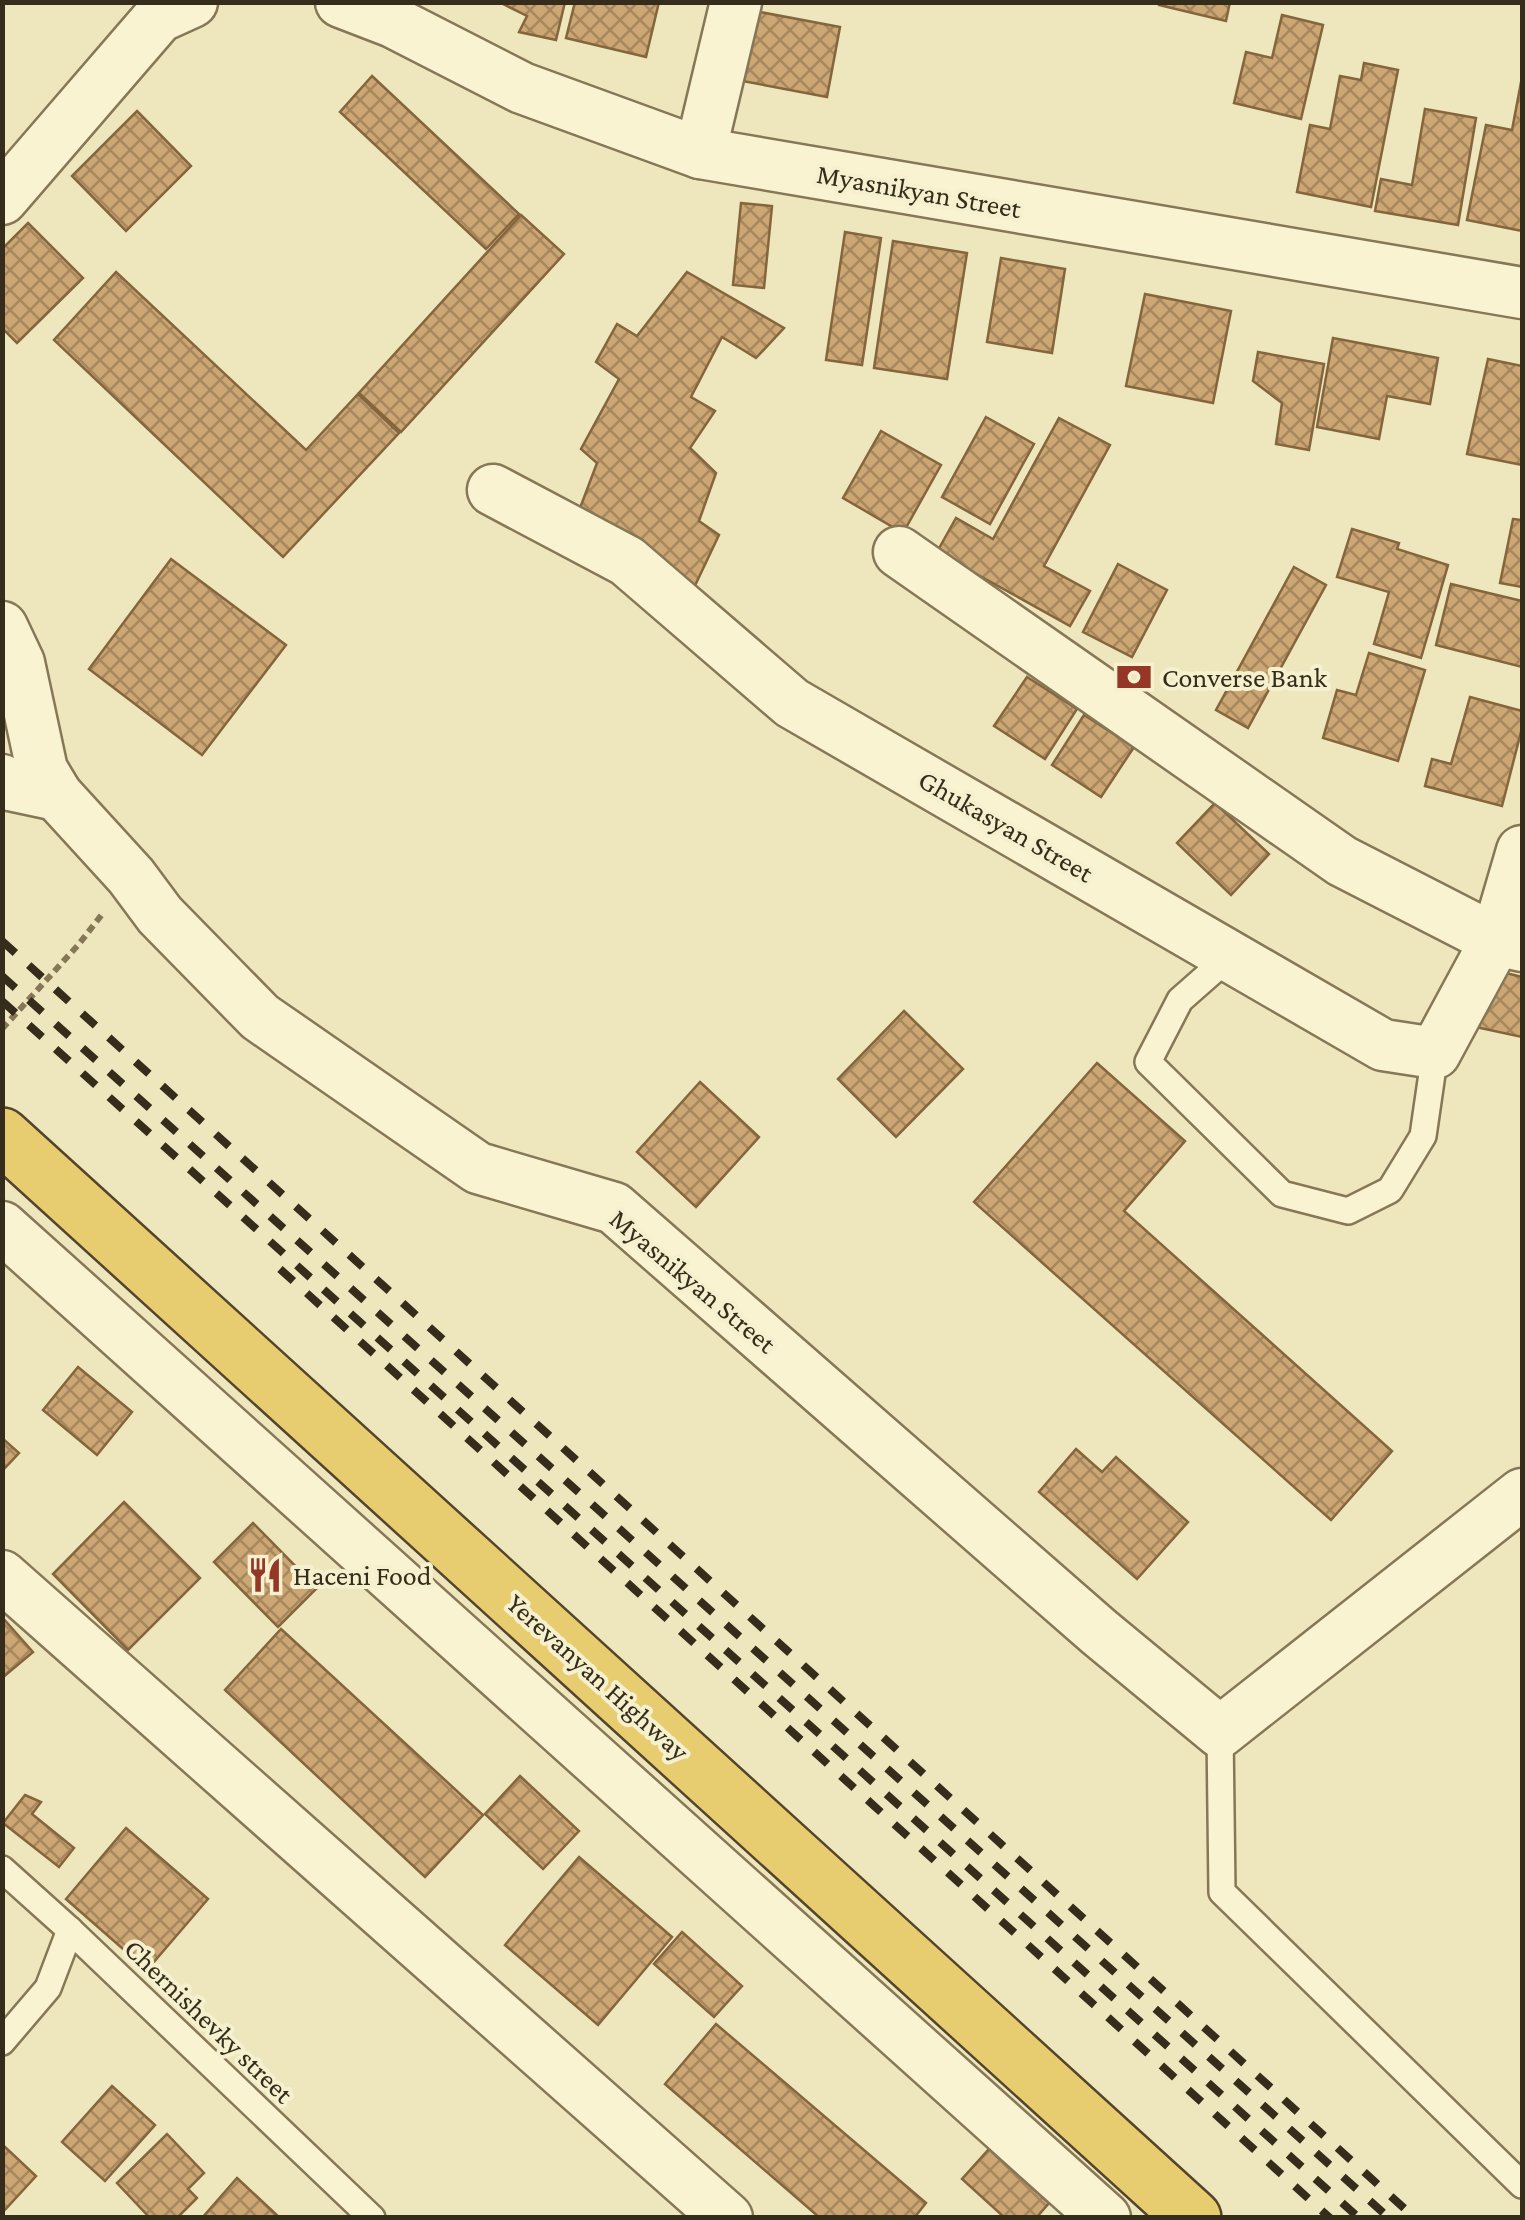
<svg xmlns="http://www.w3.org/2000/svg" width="1525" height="2220" viewBox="0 0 1525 2220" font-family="'Crimson Pro',serif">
<defs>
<pattern id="building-cross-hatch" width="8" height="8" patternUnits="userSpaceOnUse" patternTransform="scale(2.5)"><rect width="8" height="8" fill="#cca673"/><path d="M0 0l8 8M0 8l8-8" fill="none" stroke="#a6875e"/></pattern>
</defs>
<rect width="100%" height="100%" fill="#eee7be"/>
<!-- building -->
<g fill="url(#building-cross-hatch)" stroke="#85653c" stroke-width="2.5">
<polygon points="565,2 556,40 519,32 527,16 501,3"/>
<polygon points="575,2 659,2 646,57 566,38"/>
<polygon points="1159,2 1230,2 1226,21 1159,5"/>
<polygon points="744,9 840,27 827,97 732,79"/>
<polygon points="1282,15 1323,25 1301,119 1234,103 1246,52 1272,58"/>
<polygon points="1364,63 1398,70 1371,207 1297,192 1310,125 1330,129 1340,76 1361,80"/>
<polygon points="372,76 519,214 486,249 340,112"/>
<polygon points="1522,77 1522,231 1467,220 1486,125 1512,130"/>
<polygon points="1425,109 1476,118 1458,225 1375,211 1381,179 1412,185"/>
<polygon points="137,111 191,166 126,231 72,176"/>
<polygon points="741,203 772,206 764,288 733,285"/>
<polygon points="521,215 564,254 401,432 359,393"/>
<polygon points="28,223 83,278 17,343 2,328 2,249"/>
<polygon points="845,232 881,238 862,365 826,360"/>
<polygon points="893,241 967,253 947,379 874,368"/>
<polygon points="1001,258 1065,269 1052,353 987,342"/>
<polygon points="116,272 306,450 358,394 399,433 283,557 54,340"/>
<polygon points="687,272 784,328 756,358 722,337 691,397 715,411 690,448 716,473 699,521 719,535 690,596 577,516 597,463 581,449 619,379 596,362 617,324 637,336"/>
<polygon points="1145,294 1231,311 1213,403 1126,386"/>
<polygon points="1333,338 1438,358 1430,404 1387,396 1379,439 1317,427"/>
<polygon points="1258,352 1324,364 1309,450 1276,444 1282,403 1253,381"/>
<polygon points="1488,359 1522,366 1522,465 1467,454"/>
<polygon points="986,417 1034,444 990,524 942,497"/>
<polygon points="1059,418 1110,445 1044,566 1090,591 1070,626 937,552 956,518 993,539"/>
<polygon points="881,431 941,465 903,533 843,498"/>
<polygon points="1513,519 1522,520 1522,587 1500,583"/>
<polygon points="1352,529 1399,543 1397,549 1448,565 1421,658 1374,644 1389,592 1337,577"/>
<polygon points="171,559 286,645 202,755 89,669"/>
<polygon points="1118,564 1167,590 1132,657 1083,632"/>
<polygon points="1294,567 1326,585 1248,728 1216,710"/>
<polygon points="1451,584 1522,601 1522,667 1436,645"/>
<polygon points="1369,653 1425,670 1398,761 1323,738 1337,690 1356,695"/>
<polygon points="1027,677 1077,709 1045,759 994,726"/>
<polygon points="1470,697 1522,711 1522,728 1502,806 1425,786 1432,759 1451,764"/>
<polygon points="1084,715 1134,747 1101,797 1052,765"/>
<polygon points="1215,803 1269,854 1231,895 1177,843"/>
<polygon points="1502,972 1522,977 1522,1037 1466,1025"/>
<polygon points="904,1011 963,1069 896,1137 838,1079"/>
<polygon points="1097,1063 1185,1141 1124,1211 1392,1451 1331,1520 974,1202"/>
<polygon points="700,1082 759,1137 696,1207 637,1152"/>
<polygon points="78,1367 132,1412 97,1455 43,1410"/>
<polygon points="2,1438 19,1453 2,1471"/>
<polygon points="1076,1449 1102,1472 1116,1457 1188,1522 1137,1579 1039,1492"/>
<polygon points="124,1502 200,1578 128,1650 53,1574"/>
<polygon points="253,1523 317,1588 278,1627 214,1562"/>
<polygon points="2,1617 33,1652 2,1678"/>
<polygon points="281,1629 483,1815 425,1877 225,1690"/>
<polygon points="520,1776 579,1831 543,1869 485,1814"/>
<polygon points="25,1795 41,1802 32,1814 74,1848 59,1867 3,1823"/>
<polygon points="126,1828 208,1899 147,1970 66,1899"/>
<polygon points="579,1857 672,1937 598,2025 505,1945"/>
<polygon points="682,1932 742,1986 714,2017 654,1964"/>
<polygon points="716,2024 926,2203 914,2218 820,2218 665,2084"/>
<polygon points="112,2086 155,2125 105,2181 62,2142"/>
<polygon points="167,2134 204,2173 188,2189 197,2198 177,2218 150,2218 117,2183"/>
<polygon points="5,2147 36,2176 2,2213 2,2150"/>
<polygon points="989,2149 1049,2203 1036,2218 1005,2218 962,2179"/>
<polygon points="237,2178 280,2218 202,2218"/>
</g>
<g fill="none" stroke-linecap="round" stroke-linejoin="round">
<defs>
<g id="service">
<polyline points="1230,956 1180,1000 1148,1062 1282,1194 1348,1211 1390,1190 1423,1136 1435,1053"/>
<polyline points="1220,1732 1222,1892 1522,2185"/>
<polyline points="2,1869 70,1930 372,2218"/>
<polyline points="2,2042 48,1988 70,1930"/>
</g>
<g id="minor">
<polyline points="341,2 393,22 522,88 700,153 1522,293"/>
<polyline points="700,153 736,2"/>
<polyline points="2,199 159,17 192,2"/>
<polyline points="493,490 627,561 792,703 1383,1045 1435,1053 1496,940 1522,851"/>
<polyline points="899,552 1342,861 1496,940 1522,946"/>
<polyline points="2,627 19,663 42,770 57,795 131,876 160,915 260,1017 478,1168 614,1208 1099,1632 1220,1732 1522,1494"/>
<polyline points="2,780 10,785 57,795"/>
<polyline points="2,1227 1105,2218"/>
<polyline points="2,1576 727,2218"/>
</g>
<polyline id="trunk" points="2,1136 1193,2218"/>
</defs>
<!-- service casing -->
<use href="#service" stroke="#867757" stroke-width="30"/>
<!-- minor casing -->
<use href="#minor" stroke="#867757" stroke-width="55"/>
<!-- trunk casing -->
<use href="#trunk" stroke="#53442b" stroke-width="60"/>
<!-- path -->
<polyline stroke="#867757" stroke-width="6" stroke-dasharray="8 5" stroke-linecap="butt" points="2,1029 79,944 103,913"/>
<!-- service -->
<use href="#service" stroke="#f9f3d1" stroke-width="25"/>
<!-- minor -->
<use href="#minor" stroke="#f9f3d1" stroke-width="50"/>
<!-- trunk -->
<use href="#trunk" stroke="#e8cd70" stroke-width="55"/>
<!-- rail -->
<g stroke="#352c1b" stroke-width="8" stroke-dasharray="18 18" stroke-linecap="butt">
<polyline points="2,941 1415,2218"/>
<polyline points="2,976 1389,2218"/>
<polyline points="2,1001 1359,2218"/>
<polyline points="280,1269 1330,2218"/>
</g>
</g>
<!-- icons -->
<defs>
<symbol id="bank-bare" viewBox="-9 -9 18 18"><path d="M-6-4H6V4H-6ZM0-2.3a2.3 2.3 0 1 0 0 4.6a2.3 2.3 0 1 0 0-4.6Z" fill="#953726" stroke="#f5f0cd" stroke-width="2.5" paint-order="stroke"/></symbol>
<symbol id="restaurant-bare" viewBox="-9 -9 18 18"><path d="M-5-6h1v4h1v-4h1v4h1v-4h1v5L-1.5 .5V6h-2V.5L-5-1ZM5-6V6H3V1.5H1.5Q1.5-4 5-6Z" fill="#953726" stroke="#f5f0cd" stroke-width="2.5" paint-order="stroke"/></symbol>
</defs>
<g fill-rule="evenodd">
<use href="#bank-bare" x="1109" y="652" width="50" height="50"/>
<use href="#restaurant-bare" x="240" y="1550" width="50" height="50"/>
</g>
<g text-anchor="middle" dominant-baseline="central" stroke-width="8" stroke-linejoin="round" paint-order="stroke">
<!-- street labels -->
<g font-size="28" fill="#352c1b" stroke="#f5f0cd">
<text transform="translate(919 191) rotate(10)">Myasnikyan Street</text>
<text transform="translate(1006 826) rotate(30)">Ghukasyan Street</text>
<text transform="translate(693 1281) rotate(40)">Myasnikyan Street</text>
<text transform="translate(598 1677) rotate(42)">Yerevanyan Highway</text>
<text transform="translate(209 2021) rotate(44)">Chernishevky street</text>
</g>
<!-- poi labels -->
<g font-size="28" fill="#352c1b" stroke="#f5f0cd" text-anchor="start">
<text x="1162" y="677">Converse Bank</text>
<text x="293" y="1575">Haceni Food</text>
</g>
</g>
<!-- border -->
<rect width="1525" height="2220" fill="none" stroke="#352c1b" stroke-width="10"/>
</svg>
